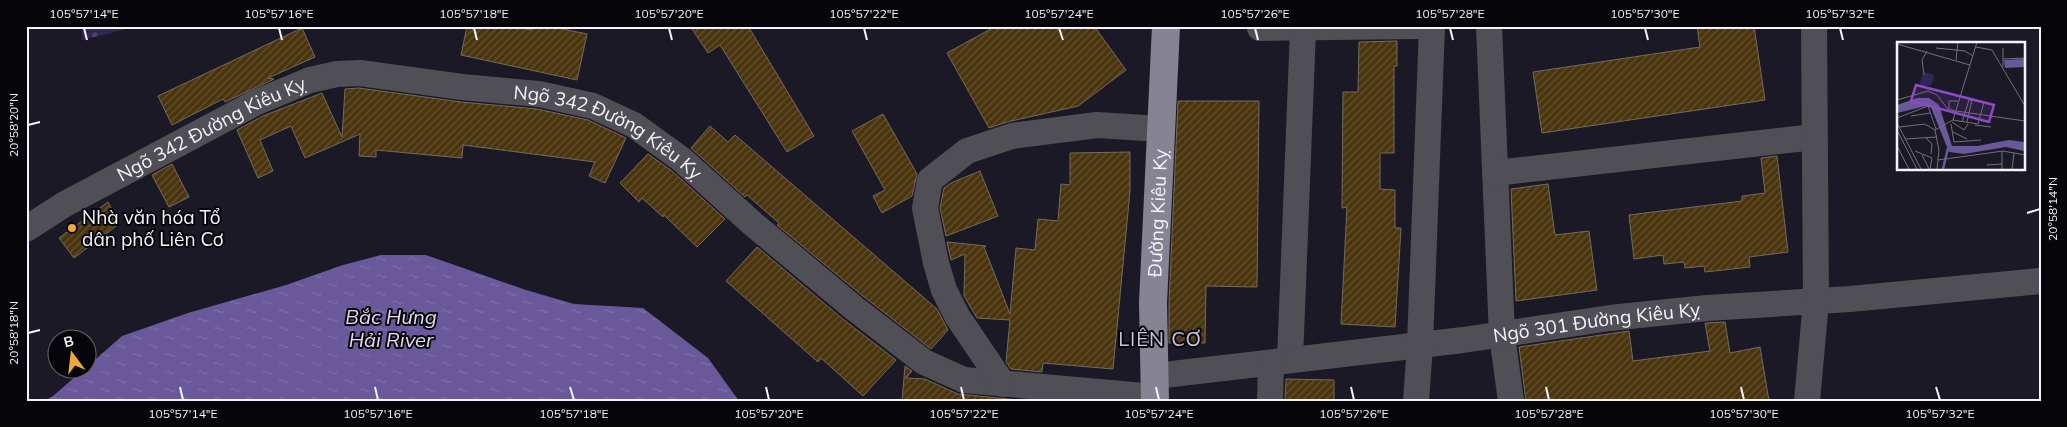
<svg xmlns="http://www.w3.org/2000/svg" width="2067" height="427" viewBox="0 0 2067 427" font-family="Mulish,sans-serif">
<defs>
<pattern id="cemetery-stones" width="16" height="16" patternUnits="userSpaceOnUse" patternTransform="scale(1.25)"><rect width="16" height="16" fill="#332555"/><path d="M2 7V4a2 2 0 0 1 4 0v3zM10 15v-3a2 2 0 0 1 4 0v3z" fill="#51456e"/></pattern>
<pattern id="water-ripples" width="26" height="14" patternUnits="userSpaceOnUse" patternTransform="scale(1.25)"><rect width="26" height="14" fill="#69589a"/><path d="M2 4q2-2 4 0t4 0M15 11q2-2 4 0t4 0" fill="none" stroke="#7f70a9"/></pattern>
<pattern id="building-hatch" width="6" height="6" patternUnits="userSpaceOnUse" patternTransform="scale(1.25)"><rect width="6" height="6" fill="#4a340d"/><path d="M-1 1l2-2M0 6l6-6M5 7l2-2" fill="none" stroke="#655231"/></pattern>
</defs>
<rect width="100%" height="100%" fill="#1c1926"/>
<!-- cemetery -->
<polygon fill="url(#cemetery-stones)" points="82,26 139,26 82,40"/>
<!-- water -->
<polygon fill="url(#water-ripples)" points="381,255 426,255 526,290 574,304 643,308 708,358 739,401 44,401 53,396 83,370 88,370 88,366 122,336 188,313 286,285 343,265"/>
<!-- building -->
<g fill="url(#building-hatch)" stroke="#756b5c">
<polygon points="467,26 512,26 532,30 533,26 549,26 587,34 577,80 461,55"/>
<polygon points="690,26 748,26 814,136 787,152 720,45 708,53"/>
<polygon points="996,26 1094,26 1126,70 1078,106 1007,122 989,128 947,53"/>
<polygon points="1697,26 1754,26 1765,100 1542,133 1533,72 1700,47"/>
<polygon points="302,28 315,57 268,78 274,79 225,102 223,99 172,125 158,96"/>
<polygon points="1397,41 1397,66 1394,66 1394,153 1380,153 1380,189 1395,190 1395,228 1401,228 1395,327 1341,324 1347,207 1342,208 1343,92 1358,92 1359,42"/>
<polygon points="359,88 461,102 537,109 588,120 626,138 605,183 589,176 595,162 463,145 462,158 376,150 376,157 359,156 360,134 305,158 291,126 260,140 273,171 258,178 237,130 263,116 322,93 342,137 345,89"/>
<polygon points="1178,101 1259,101 1257,287 1206,286 1205,343 1169,343 1169,303"/>
<polygon points="883,114 917,174 912,196 882,213 873,196 885,190 852,131"/>
<polygon points="710,126 728,142 735,135 937,309 948,330 931,349 863,296 777,225 779,223 747,195 745,197 691,148"/>
<polygon points="1130,152 1130,191 1113,369 1043,363 1042,372 1011,369 1006,362 1010,320 977,318 964,296 965,254 951,260 947,242 986,246 984,247 1010,314 1016,248 1035,250 1038,219 1058,221 1061,184 1070,185 1070,153"/>
<polygon points="648,154 672,171 725,219 697,247 664,215 663,217 642,198 639,202 620,183"/>
<polygon points="1777,156 1788,252 1749,257 1750,267 1705,272 1704,266 1685,268 1684,262 1664,264 1663,255 1634,259 1629,215 1742,201 1742,196 1765,193 1761,158"/>
<polygon points="172,164 189,197 169,207 152,175"/>
<polygon points="980,171 998,216 946,236 940,208 944,188 951,183"/>
<polygon points="1548,184 1555,235 1589,231 1597,290 1516,301 1511,189"/>
<polygon points="108,202 119,224 74,258 59,238"/>
<polygon points="757,247 844,320 896,360 863,396 821,358 818,362 726,281"/>
<polygon points="1725,322 1730,353 1760,347 1769,401 1526,401 1519,347 1629,331 1633,361 1710,351 1705,323"/>
<polygon points="905,366 912,371 906,378 925,379 958,394 1028,401 902,401"/>
<polygon points="1286,379 1334,380 1334,401 1285,401"/>
</g>
<g fill="none" stroke-linecap="round" stroke-linejoin="round">
<!-- minor -->
<g stroke="#504f56" stroke-width="26">
<polyline points="1489,26 1502,335 1511,401"/>
<polyline points="1260,28 1417,26"/>
<polyline points="1495,173 1814,137"/>
<path id="s1" d="M26,229L65,204L257,102L310,80L337,74L360,73L462,87L539,94L593,106L634,125L681,159L753,224L854,308L924,362L964,380L1155,397"/>
<polyline points="1290,360 1303,29"/>
<path id="s2" d="M1155,376L1463,340L1610,318L1707,308L1850,299L2041,281"/>
<polyline points="1003,384 957,316 944,290 936,263 925,208 930,180 967,151 1012,136 1097,125 1161,129"/>
<polyline points="1270,401 1271,363"/>
<polyline points="1416,401 1420,345 1432,26"/>
<polyline points="1807,401 1816,301 1814,26"/>
</g>
<!-- major -->
<path stroke="#868392" stroke-width="28" id="s3" d="M1155,401L1153,303L1166,26"/>
</g>
<!-- ticks -->
<path fill="none" stroke="#f5f3fd" stroke-width="2" d="M84,28L87,40M279,28L282,40M474,28L477,40M669,28L672,40M864,28L867,40M1059,28L1063,40M1255,28L1258,40M1450,28L1453,40M1645,28L1648,40M1840,28L1843,40M28,125L40,122M2027,213L2040,209M28,333L40,330M180,387L183,400M375,387L378,400M570,387L574,400M766,387L769,400M961,387L964,400M1156,387L1159,400M1351,387L1354,400M1546,387L1549,400M1741,387L1744,400M1936,387L1940,400"/>
<!-- markers -->
<circle fill="#ebaa39" stroke="#06050a" stroke-width="2" cx="72" cy="228" r="5"/>
<g text-anchor="middle" dominant-baseline="central" stroke-width="4" stroke-linejoin="round" paint-order="stroke">
<!-- street labels -->
<g font-size="19" fill="#f5f3fd" stroke="#06050a">
<text stroke="none"><textPath href="#s1" startOffset="211">Ngõ 342 Đường Kiêu Kỵ</textPath></text>
<text stroke="none"><textPath href="#s1" startOffset="631">Ngõ 342 Đường Kiêu Kỵ</textPath></text>
<text stroke="none"><textPath href="#s3" startOffset="188">Đường Kiêu Kỵ</textPath></text>
<text stroke="none"><textPath href="#s2" startOffset="445">Ngõ 301 Đường Kiêu Kỵ</textPath></text>
</g>
<!-- poi labels -->
<g font-size="19" fill="#f5f3fd" stroke="#06050a" text-anchor="start">
<text x="82" y="217">Nhà văn hóa Tổ<tspan x="82" dy="22">dân phố Liên Cơ</tspan></text>
</g>
<!-- water labels -->
<g font-size="20" font-style="italic" fill="#e2def1" stroke="#06050a">
<text x="391" y="316">Bắc Hưng<tspan x="391" dy="23">Hải River</tspan></text>
</g>
<!-- neighbourhood labels -->
<g font-size="20" letter-spacing="1" fill="#c8c4d7" stroke="#06050a">
<text x="1160" y="338">LIÊN CƠ</text>
</g>
</g>
<!-- overview -->
<g transform="translate(1897 42)">
<rect width="128" height="128" fill="#1c1926"/>
<path d="M27,30L37,33L36,39L34,43L21,45Z" fill="#332555"/>
<path d="M127,17V25L108,26L107,18ZM20,56H32L42,63L55,104H80L112,98L127,100V109L109,105L67,112L52,110L33,63L0,71V63Z" fill="#69589a"/>
<path fill="none" stroke="#69589a" stroke-width="2.5" d="M46,127L51,106"/>
<path fill="none" stroke="#73707c" stroke-width="1" d="M0,2L73,23M79,5L95,8L128,64M39,6L68,9L76,14M106,6V25M106,17L128,16M59,18L61,0M27,33L25,18L30,9M0,58L31,49L40,53L50,66L58,69M52,67V59H61M59,69L128,79M14,74L33,71M0,76L31,64L39,87M56,78L81,82L87,60L72,58L65,80M55,80L67,88L71,82M70,80L75,58M0,81L24,127M54,82L57,100L84,98M78,83L94,85M2,85L28,82L38,88M0,88L20,127M56,90L70,97M29,96L35,102L34,112M8,97L39,95M0,104L12,127M18,109L35,116L33,127M105,109V127M25,113L32,127M41,118L106,109L128,113M90,123L105,122M40,127L42,108L38,88L56,78L80,0M115,127L117,111"/>
<path fill="#8d4ac8" fill-opacity="0.15" stroke="#8d4ac8" stroke-width="2.5" d="M19,43L97,63L92,80L14,59Z"/>
<rect width="128" height="128" fill="none" stroke="#f5f3fd" stroke-width="2.5"/>
</g>
<!-- border -->
<rect width="2067" height="427" fill="none" stroke="#06050a" stroke-width="55"/>
<!-- north arrow -->
<g transform="translate(72 354) rotate(345)"><circle r="24" fill="#06050a" stroke="#66646b"/>
<path d="M0-4L9 19L0 12L-9 19Z" fill="#ebaa39"/>
<text y="-8" font-size="14" font-weight="bold" text-anchor="middle" fill="#f5f3fd">B</text>
</g>
<rect x="28" y="28" width="2012" height="372" fill="none" stroke="#f5f3fd" stroke-width="2"/>
<g font-size="12" text-anchor="middle" fill="#f5f3fd">
<text x="84" y="18">105°57'14"E</text>
<text x="279" y="18">105°57'16"E</text>
<text x="474" y="18">105°57'18"E</text>
<text x="669" y="18">105°57'20"E</text>
<text x="864" y="18">105°57'22"E</text>
<text x="1059" y="18">105°57'24"E</text>
<text x="1255" y="18">105°57'26"E</text>
<text x="1450" y="18">105°57'28"E</text>
<text x="1645" y="18">105°57'30"E</text>
<text x="1840" y="18">105°57'32"E</text>
<text transform="translate(14 125) rotate(-90)" y="4">20°58'20"N</text>
<text transform="translate(2053 209) rotate(-90)" y="4">20°58'14"N</text>
<text transform="translate(14 333) rotate(-90)" y="4">20°58'18"N</text>
<text x="183" y="418">105°57'14"E</text>
<text x="378" y="418">105°57'16"E</text>
<text x="574" y="418">105°57'18"E</text>
<text x="769" y="418">105°57'20"E</text>
<text x="964" y="418">105°57'22"E</text>
<text x="1159" y="418">105°57'24"E</text>
<text x="1354" y="418">105°57'26"E</text>
<text x="1549" y="418">105°57'28"E</text>
<text x="1744" y="418">105°57'30"E</text>
<text x="1940" y="418">105°57'32"E</text>
</g>
</svg>
